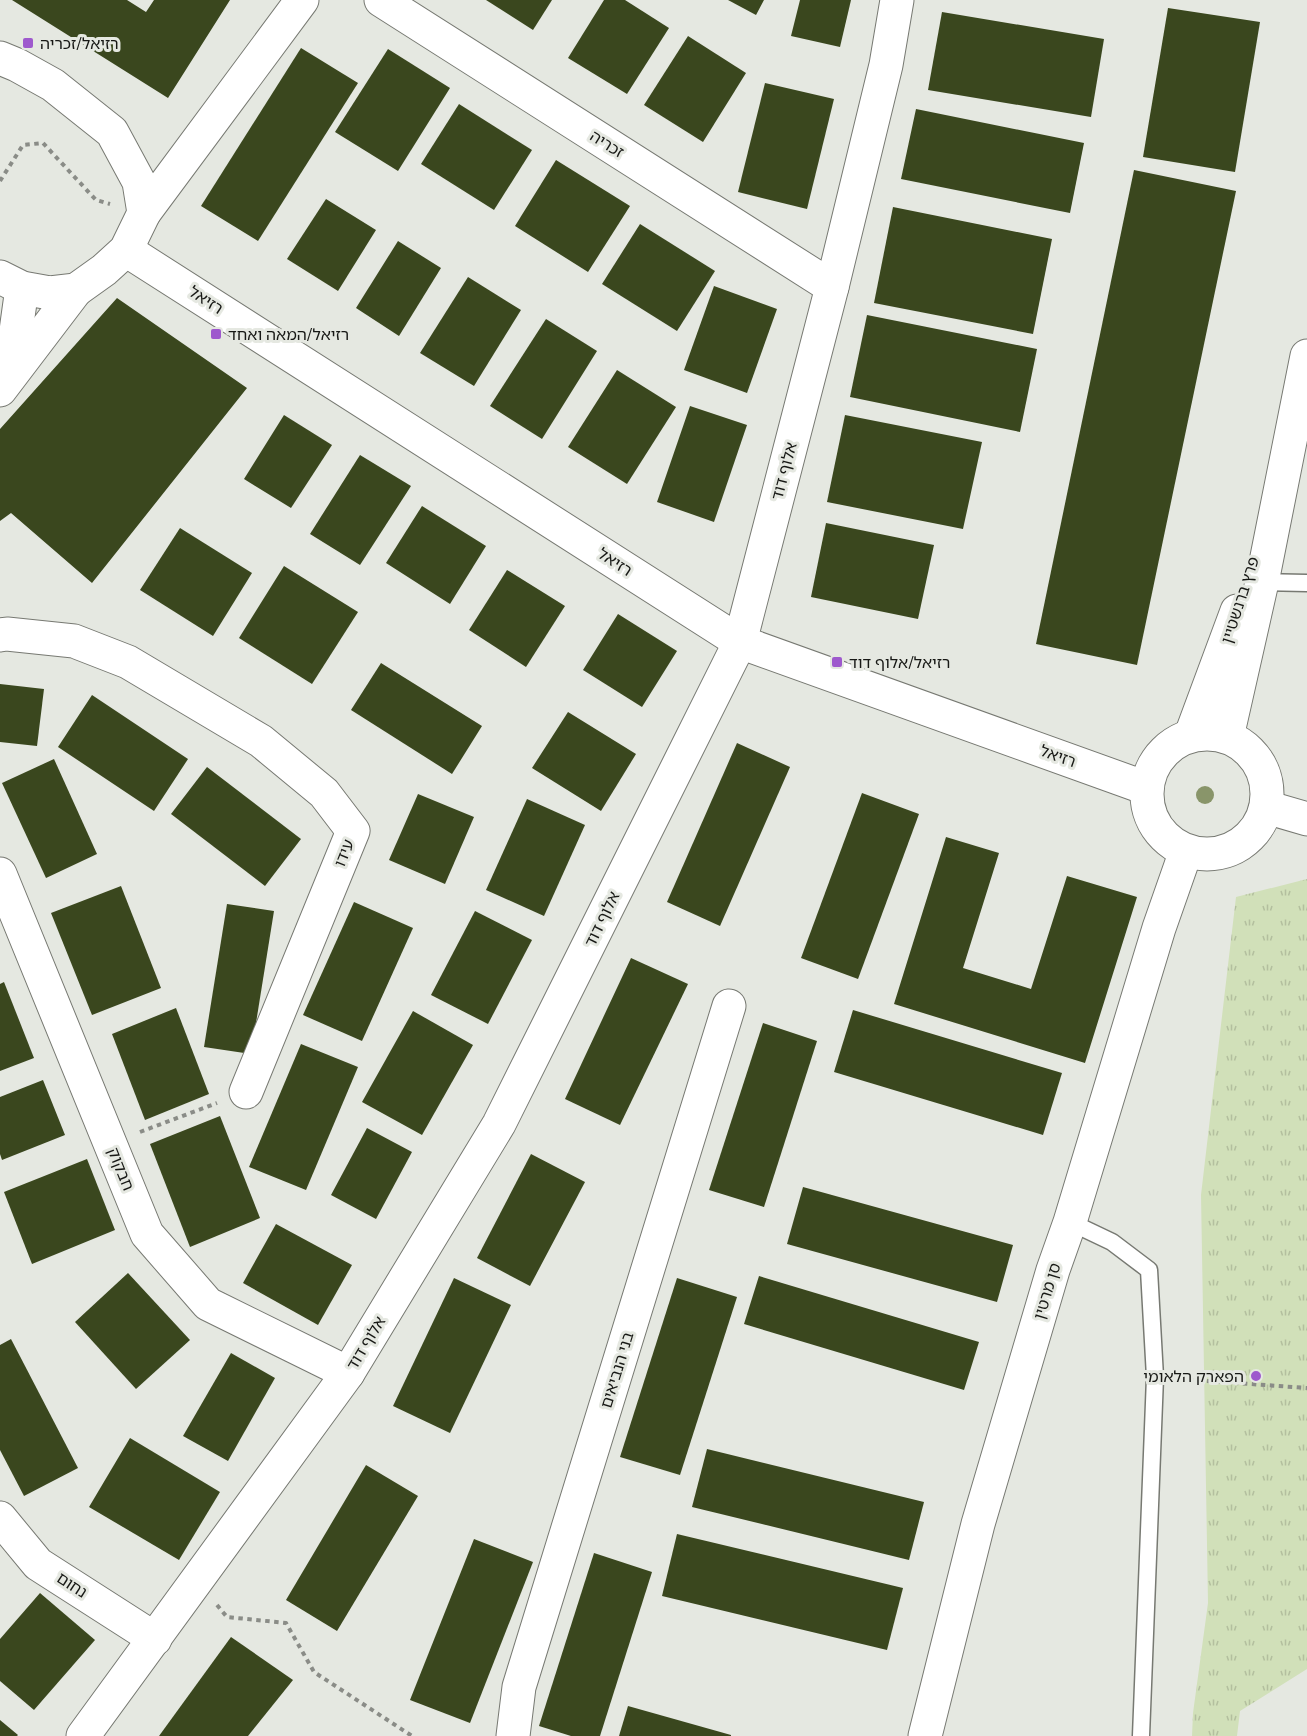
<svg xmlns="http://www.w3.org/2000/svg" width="1307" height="1736" viewBox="0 0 1307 1736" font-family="'Public Sans','Noto Sans Hebrew',sans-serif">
<defs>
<pattern id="park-tufts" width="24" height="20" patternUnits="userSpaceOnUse" patternTransform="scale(1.5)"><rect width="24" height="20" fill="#d1e0b9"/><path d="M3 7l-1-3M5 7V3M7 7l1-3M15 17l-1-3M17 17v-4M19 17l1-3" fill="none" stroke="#b3bf9e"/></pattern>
</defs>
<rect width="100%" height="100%" fill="#e5e8e1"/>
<!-- park -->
<polygon fill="url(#park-tufts)" points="1307,879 1307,1669 1240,1711 1237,1736 1192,1736 1193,1713 1208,1603 1201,1195 1236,897"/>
<!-- building -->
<g fill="#3a471e">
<polygon points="12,0 127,0 146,12 154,0 230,0 168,98"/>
<polygon points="486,0 552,0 533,30"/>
<polygon points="604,0 625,0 669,28 627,94 568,58"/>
<polygon points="728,0 764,0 756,15"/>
<polygon points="800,0 851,0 840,47 791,36"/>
<polygon points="1168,8 1260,22 1235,172 1143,157"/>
<polygon points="942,12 1104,39 1091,117 928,90"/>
<polygon points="688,36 746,73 703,142 644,105"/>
<polygon points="301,48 358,83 258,241 201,206"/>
<polygon points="388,49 450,88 398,171 335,132"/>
<polygon points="765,83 834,99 807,209 738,192"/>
<polygon points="459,104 532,150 494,210 421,164"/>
<polygon points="916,109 1084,143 1070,213 901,179"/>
<polygon points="556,160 630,206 588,272 515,226"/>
<polygon points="1134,170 1236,191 1137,665 1036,644"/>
<polygon points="326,199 376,230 338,291 287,259"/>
<polygon points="893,207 1052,239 1033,334 874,303"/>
<polygon points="640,224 715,271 677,331 602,284"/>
<polygon points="398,241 441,268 399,336 356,308"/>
<polygon points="468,277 521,310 474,386 420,353"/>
<polygon points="714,286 777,309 747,393 684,370"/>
<polygon points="117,298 247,388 92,583 11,513 0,521 0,429"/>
<polygon points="867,315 1037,349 1020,432 850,397"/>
<polygon points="546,319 597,351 542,439 490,406"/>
<polygon points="617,370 676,407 627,484 568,447"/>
<polygon points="690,406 747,425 714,522 657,502"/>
<polygon points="284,415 332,445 291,508 244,479"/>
<polygon points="845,415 982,442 963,529 827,502"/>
<polygon points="360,455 411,486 360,565 310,534"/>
<polygon points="422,506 486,546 450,604 386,563"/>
<polygon points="826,523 934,545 918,619 811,597"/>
<polygon points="180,528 252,573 213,636 140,590"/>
<polygon points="284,566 358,612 312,684 239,638"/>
<polygon points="507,570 565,606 526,667 469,630"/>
<polygon points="618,614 677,651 642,707 583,670"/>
<polygon points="381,663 482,726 452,774 351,710"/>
<polygon points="0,684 44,689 37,746 0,742"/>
<polygon points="92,695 188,759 154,811 58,747"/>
<polygon points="568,712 636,754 601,811 532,768"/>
<polygon points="737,743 790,767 720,926 667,902"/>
<polygon points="54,759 97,854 46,878 2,783"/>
<polygon points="207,767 301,839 265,886 171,814"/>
<polygon points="862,793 919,814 858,979 801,958"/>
<polygon points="418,794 474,817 445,884 389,860"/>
<polygon points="527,799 585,825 544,916 486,890"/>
<polygon points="946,837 999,853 963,968 1031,989 1067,876 1137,897 1085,1063 894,1004"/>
<polygon points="121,886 161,988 92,1015 51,913"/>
<polygon points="354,902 413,928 362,1041 303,1015"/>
<polygon points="227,904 274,911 251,1054 204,1047"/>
<polygon points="475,911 532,940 488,1024 431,995"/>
<polygon points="631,958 688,984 620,1125 565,1099"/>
<polygon points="4,982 34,1058 0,1071 0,984"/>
<polygon points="176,1008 209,1094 145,1120 112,1034"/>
<polygon points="853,1010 1062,1073 1043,1135 834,1072"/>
<polygon points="413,1011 473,1045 422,1135 362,1102"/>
<polygon points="763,1023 817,1041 764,1207 709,1190"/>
<polygon points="301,1044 358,1067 306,1190 249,1167"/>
<polygon points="43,1080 65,1135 2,1160 0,1154 0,1097"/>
<polygon points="220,1116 260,1218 190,1247 150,1144"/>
<polygon points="367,1128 412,1152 376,1219 331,1195"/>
<polygon points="531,1154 585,1182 530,1286 477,1258"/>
<polygon points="87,1159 115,1230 32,1264 4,1192"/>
<polygon points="803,1187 1013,1245 997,1302 787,1244"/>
<polygon points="276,1224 352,1265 318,1325 243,1283"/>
<polygon points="128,1273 190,1340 136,1389 75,1322"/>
<polygon points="759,1276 979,1342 964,1390 744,1324"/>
<polygon points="454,1278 511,1305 450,1433 393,1406"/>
<polygon points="677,1278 737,1297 680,1475 620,1457"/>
<polygon points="11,1339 78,1468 24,1496 0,1450 0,1345"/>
<polygon points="231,1353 275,1378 228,1461 183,1436"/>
<polygon points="130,1438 220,1492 179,1560 89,1507"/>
<polygon points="707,1449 924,1502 909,1560 692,1507"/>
<polygon points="366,1465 418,1496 337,1631 286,1600"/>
<polygon points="677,1534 903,1588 887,1650 662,1596"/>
<polygon points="474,1539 533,1562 470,1723 410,1700"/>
<polygon points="594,1553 652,1572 600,1736 571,1736 539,1726"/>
<polygon points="40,1593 95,1640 34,1710 0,1681 0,1639"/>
<polygon points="231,1637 293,1680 248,1736 159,1736"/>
<polygon points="628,1706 731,1735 731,1736 619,1736"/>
<polygon points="0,1720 18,1735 17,1736 0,1736"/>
</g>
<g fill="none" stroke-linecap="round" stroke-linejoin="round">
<defs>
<g id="service">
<polyline points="1262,582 1307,583"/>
<polyline points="1070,1222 1112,1242 1149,1270 1155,1377 1141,1736"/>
</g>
<g id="minor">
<polyline points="381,0 832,287"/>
<polyline points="144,213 302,0"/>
<polyline points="6,376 16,331 22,288"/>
<polyline points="0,390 76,290"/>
<polyline points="0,635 7,634 74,641 128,662 261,741 324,793 353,831 246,1092"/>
<polyline points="1266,807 1307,819"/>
<polyline points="0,874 147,1234 208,1304 348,1373"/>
<polyline points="0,1518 38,1564 155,1639"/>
<polyline points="513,1736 519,1687 729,1006"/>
<polyline points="925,1736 978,1524 1053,1270 1070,1222 1159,928 1186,851"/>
</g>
<g id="tertiary">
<polyline points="0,58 17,65 53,85 112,132 139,182 144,213 126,250 104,270 76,290 50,293 22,288 0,277"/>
<polyline points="126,250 740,642 1146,788"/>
<circle cx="1207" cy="794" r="60"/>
<polyline points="1191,735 1237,611"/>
<polyline points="1227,737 1262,582 1307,356"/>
<polyline points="83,1736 348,1373 499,1124 740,642 832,287 886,65 897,0"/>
</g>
</defs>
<!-- service casing -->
<use href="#service" stroke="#777972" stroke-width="19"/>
<!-- minor casing -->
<use href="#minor" stroke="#777972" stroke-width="35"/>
<!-- tertiary casing -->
<use href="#tertiary" stroke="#777972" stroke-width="35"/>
<!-- path -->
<g stroke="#8a8c87" stroke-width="4" stroke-dasharray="4.5 4.5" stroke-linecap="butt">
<polyline points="0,181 23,145 43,143 96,200 110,204"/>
<polyline points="140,1132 217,1103"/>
<polyline points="1180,1379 1307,1388"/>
<polyline points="217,1605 227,1617 286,1623 314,1672 412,1736"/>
</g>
<!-- service -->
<use href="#service" stroke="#fff" stroke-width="16"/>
<!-- minor -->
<use href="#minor" stroke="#fff" stroke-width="33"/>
<!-- tertiary -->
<use href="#tertiary" stroke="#fff" stroke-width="33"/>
</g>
<!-- trees -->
<circle fill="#89956a" cx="1205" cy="795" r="9"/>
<!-- markers -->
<g fill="#9e59cd" stroke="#e5e8e1" stroke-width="2">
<rect x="22" y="37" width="12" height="12" rx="3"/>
<rect x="210" y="328" width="12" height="12" rx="3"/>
<rect x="831" y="656" width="12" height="12" rx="3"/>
<circle cx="1256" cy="1376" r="6"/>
</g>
<g text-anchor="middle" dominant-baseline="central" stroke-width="6" stroke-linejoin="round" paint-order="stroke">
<!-- poi labels -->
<g font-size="16" fill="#171815" stroke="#e5e8e1" text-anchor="start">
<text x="40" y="43">רזיאל/זכריה</text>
<text x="228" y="334">רזיאל/המאה ואחד</text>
<text x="849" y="662">רזיאל/אלוף דוד</text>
<text x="1244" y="1376" text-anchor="end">הפארק הלאומי</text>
</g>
<!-- street labels -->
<g font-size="16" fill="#171815" stroke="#e5e8e1">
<text transform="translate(607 144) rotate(32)">זכריה</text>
<text transform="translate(206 300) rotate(33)">רזיאל</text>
<text transform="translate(784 471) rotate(-75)">אלוף דוד</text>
<text transform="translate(615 562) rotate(33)">רזיאל</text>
<text transform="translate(1240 600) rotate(-72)">פרץ ברנשטיין</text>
<text transform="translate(1058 756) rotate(20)">רזיאל</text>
<text transform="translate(344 853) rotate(-68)">עידו</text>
<text transform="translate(602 919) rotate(-64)">אלוף דוד</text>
<text transform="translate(121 1169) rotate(68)">חבקוק</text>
<text transform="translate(1047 1291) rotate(-73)">סן מרטין</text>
<text transform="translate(366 1343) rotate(-59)">אלוף דוד</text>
<text transform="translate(617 1370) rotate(-73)">בני הנביאים</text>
<text transform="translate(72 1585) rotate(33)">נחום</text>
</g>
</g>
</svg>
